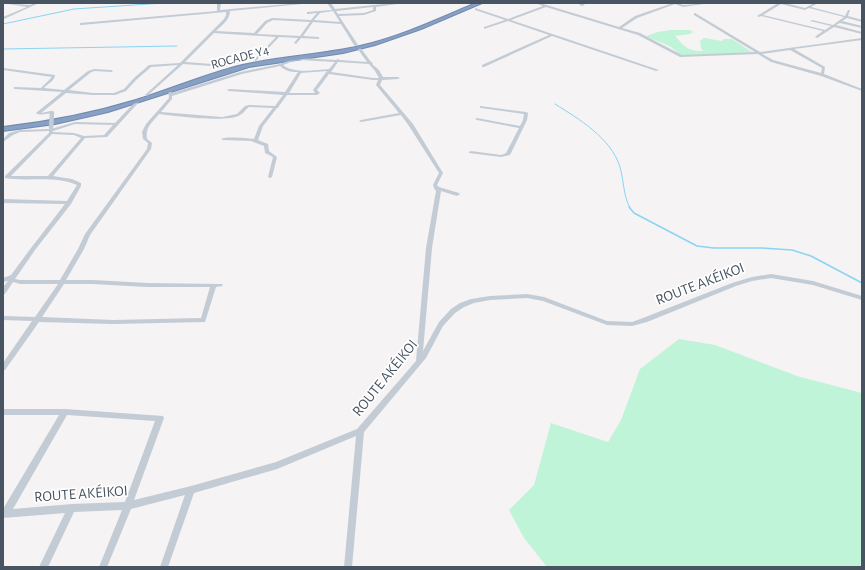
<svg xmlns="http://www.w3.org/2000/svg" width="865" height="570" viewBox="0 0 865 570" font-family="'Alegreya Sans',sans-serif">
<rect width="100%" height="100%" fill="#f5f3f3"/>
<!-- green -->
<g fill="#c0f4d8">
<path d="M671,30H690L693,32L690,34L675,36C684,46 687,51 703,51L701,48L700,41L704,38L722,41L724,39H732L752,52L682,56L671,47L646,36L658,32Z"/>
<polygon points="679,339 715,345 797,376 862,393 862,567 547,567 524,538 509,510 534,485 551,423 608,442 621,420 640,369"/>
</g>
<g fill="none" stroke-linecap="round" stroke-linejoin="round">
<!-- stream-far1 -->
<g stroke="#8ad4f4" stroke-width="1">
<polyline points="3,24 74,9 164,3"/>
<polyline points="3,49 177,46"/>
<path d="M555,104C579,119 611,138 620,167C624,181 623,195 630,208"/>
</g>
<!-- stream -->
<polyline stroke="#8ad4f4" stroke-width="1.5" points="629,207 634,213 697,246 714,248 762,248 792,250 811,256 862,283"/>
<defs>
<path id="highway" d="M476,3H482L421,29L375,45L343,53L249,67L108,112L55,124L3,131V127C48,122 93,113 136,100C168,90 199,77 231,68C273,56 317,56 360,46C400,37 438,19 476,3Z"/>
</defs>
<!-- highway casing -->
<use href="#highway" stroke="#728ab0" stroke-width="2"/>
<!-- minor -->
<g fill="#c3cbd5" fill-rule="evenodd">
<polygon points="3,3 30,5 35,3 39,3 4,19 3,17 27,7"/>
<path d="M217,3H221L220,10L300,3H312L230,11C230,20 221,26 216,31L254,33L265,21L272,18L311,20L317,13L308,14H307V12L332,10L327,3H331L335,9L393,3H404L376,7V11L364,15L339,16L358,45L356,46L354,45L341,24L313,22L303,36L318,37H319V39L301,38L296,44L294,43L298,38L279,37L256,61H255V59L276,37L214,33L185,62L225,65L227,66L226,67L183,64L147,96L145,95L146,94L178,65L151,67L136,80L126,91L115,95H93L66,93L41,113L51,111L54,113L52,114C46,112 41,117 36,113L62,92L15,89L13,88L15,87L41,88L52,77L3,70V68L55,75C55,81 48,83 44,88L64,90L88,71L94,69L111,70L113,71L112,72L94,71L90,73L69,90L93,93H114L124,89L134,78L149,65L180,63L224,19L226,15V12L81,25H80V23L217,11ZM373,7V10L364,13L338,14L336,11ZM333,11L340,22L314,20L320,13ZM273,20L310,22L300,36L257,34L267,23Z"/>
<path d="M535,3H540L619,27L635,16L673,3H678L683,5L711,3L683,7L675,4L637,18L622,28L640,33L682,55L755,52L694,15V13H695L760,52L862,38V40L794,49L825,67L824,74L862,89V91L821,76L771,62L758,54L680,57L638,35L546,7L511,20L659,70L656,71L552,36L484,67H482V65L549,35L508,21L484,29V27L505,20L475,10V8L508,19L543,6ZM790,50L822,68L821,73L773,60L762,54Z"/>
<polygon points="577,3 581,3 585,5 582,6"/>
<path d="M778,3H785L805,8L814,3H818L811,7L845,16L848,10H850L848,16L862,20V22L847,18L842,21L862,26V28L840,23L836,25L862,32V34L834,27L817,38L815,37L816,36L823,31L761,16L759,17L757,16ZM781,4L805,10L809,8L844,17L833,25L812,20L810,21L831,26L825,30L763,15Z"/>
<path d="M359,47H360L371,62H372L373,65L379,70L383,77H398L400,78L398,79L382,80L380,85L413,124L443,173L437,185L439,187L459,193L460,194L457,196L441,191L432,248L423,351L439,322L451,309L460,303L471,299L490,296L527,294L544,297L607,321L632,322L643,318L732,283L752,277L771,274L813,281L862,296V300L813,285L771,278L752,281L736,286L647,322L632,326L607,325L543,301L527,298L490,300L474,303L464,307L455,313L443,326L426,358L364,432L352,567H344L356,436L277,469L194,493L168,567H160L185,495L131,509L107,567H99L122,510L74,512L48,567H39L65,513L3,518V509L59,415H3V409H65L163,416L164,418L134,500L191,486L276,462L357,429L416,361L426,248L436,191L434,188L433,185L439,173L409,126L401,115L361,122L359,121L361,120L399,113L376,85L378,80H373L329,74L317,90L320,93L317,95H287L279,106L278,108H277L263,126L258,140L268,144L269,151L277,157L272,177L270,178L268,177L273,157L265,153L264,146L251,141L223,140L221,139C228,136 246,138 254,139L259,126L273,108L249,107C246,109 244,113 240,115C228,123 175,116 159,114C152,123 145,127 147,139L152,143L151,149L90,235L84,249L66,280H93L147,283L222,284L223,285L222,286L216,287L205,322L113,324L39,322L5,370L3,371V363L32,321L3,320V316L35,317L58,284H20L13,282L5,294H3V287L8,281L3,282V278L11,275L31,248L65,204L3,203V199L67,201L77,185C54,175 29,182 5,178V176L49,133V131L20,132L13,135L3,142V139L9,133L20,130L51,129L75,122L115,123L136,101L139,102L107,137L85,138L53,176L72,179L81,183V186L71,204L35,250L15,279L20,280H60L78,249L85,234L147,149L148,143L143,139L142,132L146,124L169,98L168,90H170L172,93L240,72L280,64L293,59L300,58L336,60L338,59L340,60L367,62L357,48ZM300,60L335,62L329,69C317,70 293,74 283,65L294,61ZM338,62L369,64L375,71L379,78H373L331,72ZM280,66C285,71 291,72 298,72L285,92L229,89L227,90L229,91L283,95L275,106L249,105L245,106L237,114L222,117L161,112L172,99V96L242,74ZM327,71L313,90L315,93H289L301,73ZM75,124L113,125L104,135L84,136L74,133L53,132V131ZM52,134L74,135L81,138L48,176H11ZM64,284H93L147,287H210L201,318L113,320L42,317ZM67,415L155,421L125,502L72,504L13,509Z"/>
<polygon points="480,106 526,112 528,113 527,120 510,155 501,157 469,153 469,152 471,151 501,155 506,153 519,128 477,120 475,119 477,118 520,126 523,120 524,114 481,108 480,108"/>
</g>
<!-- highway -->
<use href="#highway" fill="#87a0c4" fill-rule="evenodd"/>
<!-- minor-bridge -->
<polyline stroke="#c3cbd5" stroke-width="4.5" points="51,128 52,113"/>
</g>
<g text-anchor="middle" dominant-baseline="central" stroke-width="3.5" stroke-linejoin="round" paint-order="stroke">
<!-- far-street labels -->
<g font-size="13" fill="#485462" stroke="#fff">
<text transform="translate(240 58) rotate(-15)">ROCADE Y4</text>
</g>
<!-- street labels -->
<g font-size="15" fill="#485462" stroke="#fff">
<text transform="translate(700 284) rotate(-21)">ROUTE AKÉIKOI</text>
<text transform="translate(385 378) rotate(-51)">ROUTE AKÉIKOI</text>
<text transform="translate(81 494) rotate(-4)">ROUTE AKÉIKOI</text>
</g>
</g>
<!-- border -->
<rect width="865" height="570" fill="none" stroke="#485462" stroke-width="8"/>
</svg>
